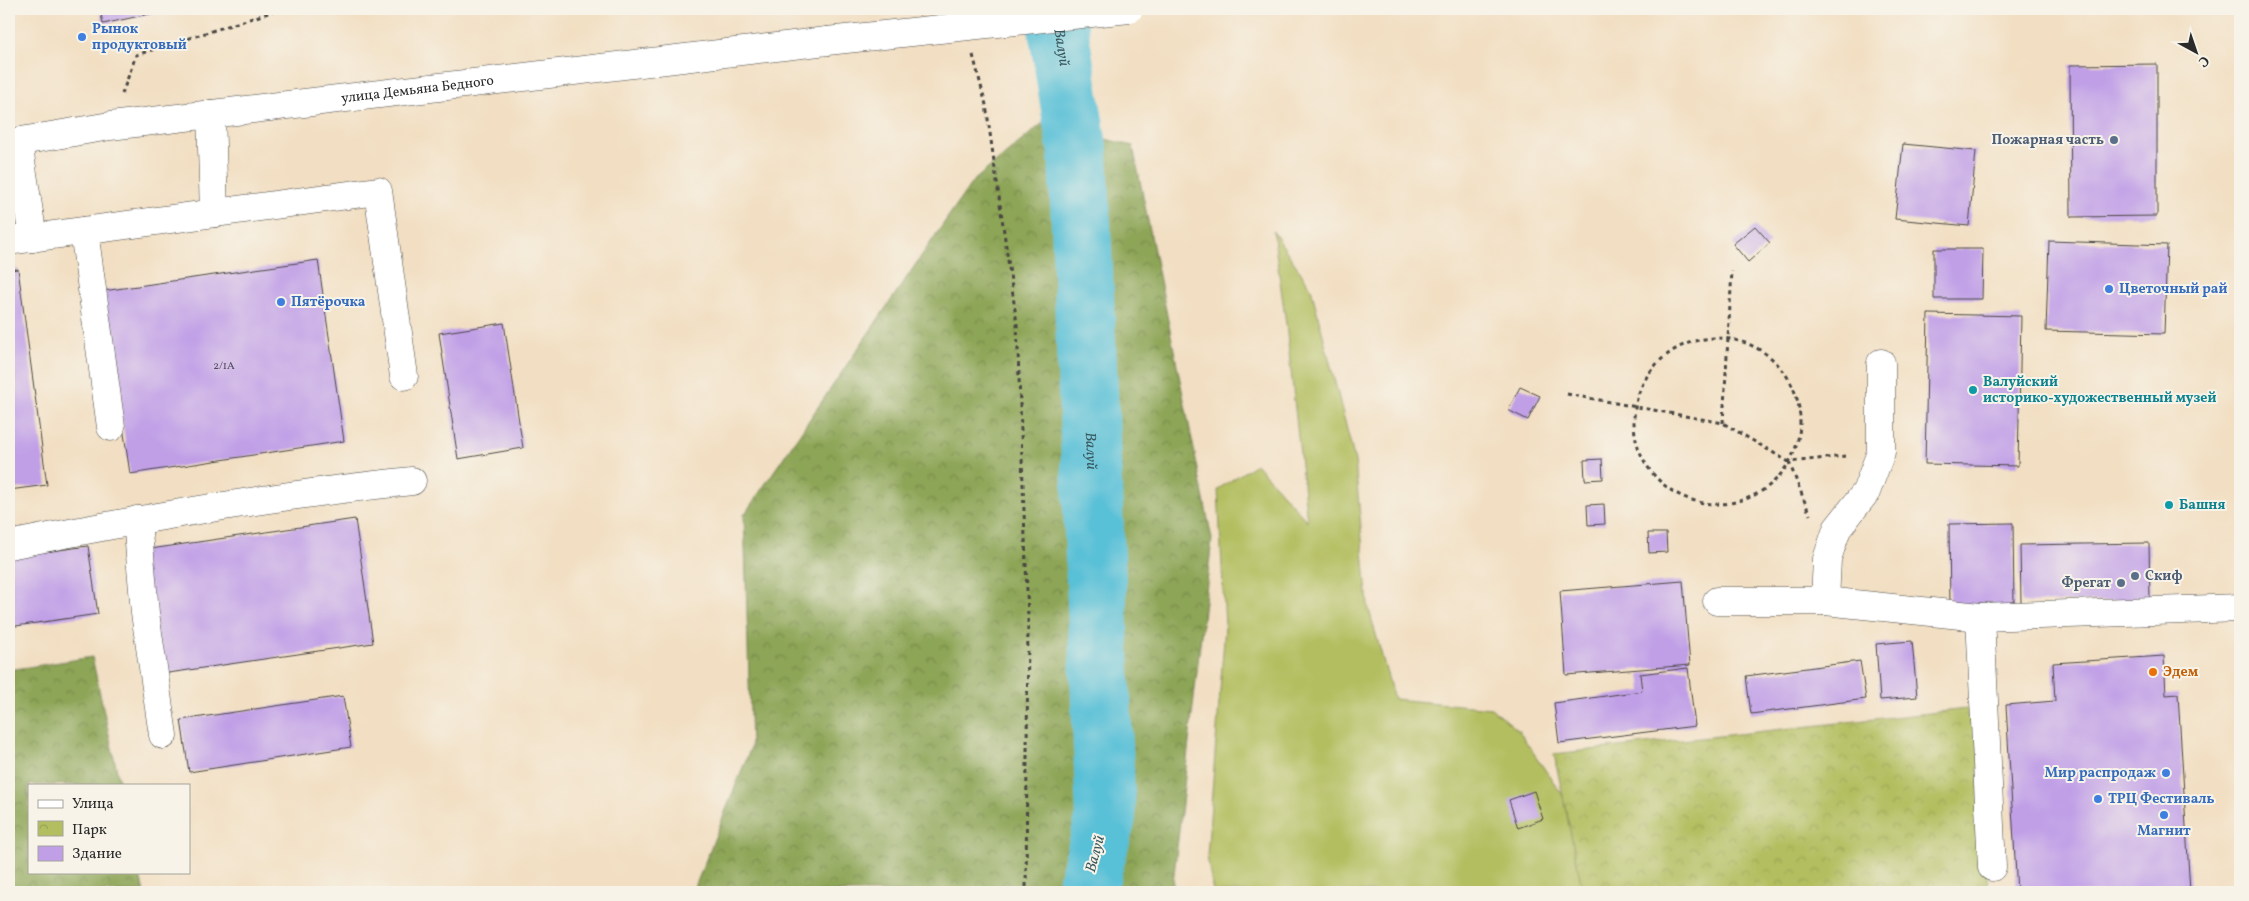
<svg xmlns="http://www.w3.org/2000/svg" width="2249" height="901" viewBox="0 0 2249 901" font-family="Vollkorn,serif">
<defs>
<pattern id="forest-crowns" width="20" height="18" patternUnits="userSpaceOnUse" patternTransform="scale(1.25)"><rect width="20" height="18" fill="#8da556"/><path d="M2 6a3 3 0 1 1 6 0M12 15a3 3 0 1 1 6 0" fill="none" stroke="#738747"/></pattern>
<pattern id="park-crowns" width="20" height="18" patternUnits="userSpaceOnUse" patternTransform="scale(1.25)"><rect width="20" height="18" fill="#b2be5f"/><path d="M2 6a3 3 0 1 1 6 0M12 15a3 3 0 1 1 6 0" fill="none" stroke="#99a353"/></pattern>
</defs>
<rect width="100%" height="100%" fill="#f7f3e8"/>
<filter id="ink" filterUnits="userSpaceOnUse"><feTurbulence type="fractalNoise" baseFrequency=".02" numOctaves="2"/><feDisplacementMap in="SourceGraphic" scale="10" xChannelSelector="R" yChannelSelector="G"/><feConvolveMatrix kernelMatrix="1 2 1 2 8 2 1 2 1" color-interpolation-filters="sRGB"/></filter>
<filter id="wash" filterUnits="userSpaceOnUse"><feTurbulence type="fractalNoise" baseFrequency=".0096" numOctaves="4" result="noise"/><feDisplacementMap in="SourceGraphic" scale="20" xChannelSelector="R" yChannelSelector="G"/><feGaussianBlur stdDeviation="1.12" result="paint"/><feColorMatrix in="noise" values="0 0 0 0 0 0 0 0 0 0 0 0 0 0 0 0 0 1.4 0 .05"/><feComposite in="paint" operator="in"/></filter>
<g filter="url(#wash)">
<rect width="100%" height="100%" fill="#f2dfc3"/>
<!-- grass -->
<polygon fill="#b2be5f" stroke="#6e7445" points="1273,231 1311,288 1355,461 1368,606 1394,699 1491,708 1518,730 1565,799 1591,892 1213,892 1207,856 1225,627 1218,489 1256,464 1307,521 1286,324"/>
<!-- forest -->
<g fill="url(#forest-crowns)" stroke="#5c6840">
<polygon points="1043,123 1133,146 1212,539 1172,892 693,892 751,747 744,515 972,182"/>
<polygon points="92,657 120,785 29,785 29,872 139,872 144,892 9,892 9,670"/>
</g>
<!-- park -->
<polygon fill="url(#park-crowns)" stroke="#6e7445" points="1976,708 1988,892 1583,892 1554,754"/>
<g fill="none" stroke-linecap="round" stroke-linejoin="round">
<!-- river -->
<path stroke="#59c0d7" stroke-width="60" id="s1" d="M1055,9L1078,153L1106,817L1086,892"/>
</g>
<g id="blocks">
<!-- building -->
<g fill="#c09fe7">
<polygon points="100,9 167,9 167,10 103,24"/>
<polygon points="2157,64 2157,216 2071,217 2070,65"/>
<polygon points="1903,144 1976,151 1969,226 1895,219"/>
<polygon points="1755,226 1770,243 1748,262 1733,244"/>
<polygon points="2049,241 2167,245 2164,334 2046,331"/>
<polygon points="1934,249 1983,249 1982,299 1934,299"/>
<polygon points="318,260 344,441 130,474 103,291"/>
<polygon points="18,269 47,485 9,490 9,270"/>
<polygon points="1928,314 2021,316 2018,466 1925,464"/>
<polygon points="504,323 523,448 458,459 439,333"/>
<polygon points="1520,387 1540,396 1528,420 1508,410"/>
<polygon points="1602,459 1603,479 1585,480 1584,460"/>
<polygon points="1604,504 1605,524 1588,525 1587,505"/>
<polygon points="355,519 373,643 148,676 130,552"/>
<polygon points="2013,523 2014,608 1950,609 1949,524"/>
<polygon points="1648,533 1666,533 1667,552 1649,553"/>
<polygon points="2149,543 2150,600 2021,603 2020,545"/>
<polygon points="88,546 98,614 9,627 9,557"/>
<polygon points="1683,581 1690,665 1566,675 1560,591"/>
<polygon points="1912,641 1917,697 1880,700 1876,644"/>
<polygon points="2164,656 2166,695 2178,694 2190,892 2017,892 2006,705 2055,701 2053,663"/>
<polygon points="1860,661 1866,699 1751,714 1746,676"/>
<polygon points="1688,668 1695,726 1559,743 1554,703 1642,691 1640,674"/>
<polygon points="343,696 351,747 189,772 181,720"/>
<polygon points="1534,791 1543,819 1518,828 1509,800"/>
</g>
</g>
</g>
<g filter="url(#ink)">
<use href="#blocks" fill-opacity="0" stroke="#494642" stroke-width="1"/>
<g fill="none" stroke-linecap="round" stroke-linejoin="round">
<defs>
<g id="minor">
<polyline points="211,114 214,213"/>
<polyline points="18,142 33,238"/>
<polyline points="84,231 111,427"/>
<polyline points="9,241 378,191 404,376"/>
<polyline points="137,520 145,613 163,735"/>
<path d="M9,545C142,518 276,495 412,481"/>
<polyline points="1717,601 1825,601 1980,617 2240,608"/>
<polyline points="1825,601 1827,559 1837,529 1866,492 1881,452 1881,363"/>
<polyline points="1980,617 1992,867"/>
</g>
<g id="major">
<path id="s2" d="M9,143L110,126L827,41"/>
</g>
</defs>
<!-- minor casing -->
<use href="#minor" stroke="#494642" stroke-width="29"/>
<!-- major casing -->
<use href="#major" stroke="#494642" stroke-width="29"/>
<!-- path -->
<g stroke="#494642" stroke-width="3" stroke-dasharray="4 4" stroke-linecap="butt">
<polyline points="973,55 986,105 1017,324 1028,618 1026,892"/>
<polyline points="122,94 136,55 281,9"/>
<circle cx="1717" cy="421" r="83"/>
<polyline points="1567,394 1723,423 1789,462 1845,456"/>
<polyline points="1723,423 1732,271"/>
<polyline points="1789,462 1810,515"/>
</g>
<!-- minor -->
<use href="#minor" stroke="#fff" stroke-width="28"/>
<!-- major -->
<use href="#major" stroke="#fff" stroke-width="28"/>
<defs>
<polyline id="major-bridge" points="827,41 1129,9"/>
</defs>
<!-- major-bridge casing -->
<use href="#major-bridge" stroke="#494642" stroke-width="29" stroke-linecap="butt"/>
<!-- major-bridge -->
<use href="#major-bridge" stroke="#fff" stroke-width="28"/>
</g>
</g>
<!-- markers -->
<g fill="#3f7fe0" stroke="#f7f3e8" stroke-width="2">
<circle cx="82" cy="37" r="5"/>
<circle cx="2109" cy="289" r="5"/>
<circle cx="281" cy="302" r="5"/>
<circle cx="2166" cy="773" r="5"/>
<circle cx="2098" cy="799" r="5"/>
<circle cx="2164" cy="815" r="5"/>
</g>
<g fill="#5c6f8a" stroke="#f7f3e8" stroke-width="2">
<circle cx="2114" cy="140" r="5"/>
<circle cx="2135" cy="576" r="5"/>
<circle cx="2121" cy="583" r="5"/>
</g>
<g fill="#0f9aa8" stroke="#f7f3e8" stroke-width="2">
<circle cx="1973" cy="390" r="5"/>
<circle cx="2169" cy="505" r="5"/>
</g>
<circle fill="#e8710a" stroke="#f7f3e8" stroke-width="2" cx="2153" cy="672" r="5"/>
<g text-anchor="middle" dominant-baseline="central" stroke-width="4" stroke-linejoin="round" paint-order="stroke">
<!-- number labels -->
<g font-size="11" fill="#50485a">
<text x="224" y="366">2/1А</text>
</g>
<!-- shop labels -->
<g font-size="14" font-weight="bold" fill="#366cbe" stroke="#f7f3e8" text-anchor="start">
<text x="92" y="29">Рынок<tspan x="92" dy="16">продуктовый</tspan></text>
<text x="2119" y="289">Цветочный рай</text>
<text x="291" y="302">Пятёрочка</text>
<text x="2156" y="773" text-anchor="end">Мир распродаж</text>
<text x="2108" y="799">ТРЦ Фестиваль</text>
<text x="2164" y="831" text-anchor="middle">Магнит</text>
</g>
<!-- street labels -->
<g font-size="14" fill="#2b2b2b" stroke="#f7f3e8">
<text stroke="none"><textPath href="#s2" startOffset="412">улица Демьяна Бедного</textPath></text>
</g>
<!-- service labels -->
<g font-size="14" font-weight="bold" fill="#4e5e75" stroke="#f7f3e8" text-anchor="end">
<text x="2104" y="140">Пожарная часть</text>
<text x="2145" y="576" text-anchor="start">Скиф</text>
<text x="2111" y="583">Фрегат</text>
</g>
<!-- culture labels -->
<g font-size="14" font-weight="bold" fill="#0d838f" stroke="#f7f3e8" text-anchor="start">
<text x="1983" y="382">Валуйский<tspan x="1983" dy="16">историко-художественный музей</tspan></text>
<text x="2179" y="505">Башня</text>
</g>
<!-- food labels -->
<g font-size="14" font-weight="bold" fill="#c56008" stroke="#f7f3e8" text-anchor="start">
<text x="2163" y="672">Эдем</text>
</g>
<!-- water labels -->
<g font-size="15" font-style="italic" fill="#39585f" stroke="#f7f3e8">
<text stroke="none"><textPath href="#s1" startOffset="39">Валуй</textPath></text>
<text stroke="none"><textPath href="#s1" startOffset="444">Валуй</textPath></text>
<text transform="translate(1096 854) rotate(-75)">Валуй</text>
</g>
</g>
<!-- margin -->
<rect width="2249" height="901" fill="none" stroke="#f7f3e8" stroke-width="30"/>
<!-- legend -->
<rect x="28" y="784" width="162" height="90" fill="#f7f3e8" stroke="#a5a39c"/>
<rect x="38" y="800" width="25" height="8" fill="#ffffff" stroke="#a5a39c"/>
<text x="72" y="808" font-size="15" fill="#2b2b2b">Улица</text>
<rect x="38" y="821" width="25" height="15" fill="url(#park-crowns)" stroke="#a5a39c"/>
<text x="72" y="834" font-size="15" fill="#2b2b2b">Парк</text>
<rect x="38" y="846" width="25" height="15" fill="#c09fe7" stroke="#a5a39c"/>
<text x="72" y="858" font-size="15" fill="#2b2b2b">Здание</text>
<!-- north arrow -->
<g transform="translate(2196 52) rotate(140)" stroke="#f7f3e8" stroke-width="4" paint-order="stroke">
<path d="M0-4L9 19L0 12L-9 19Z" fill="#2b2b2b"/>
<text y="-8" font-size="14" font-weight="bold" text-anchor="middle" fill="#2b2b2b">С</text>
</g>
</svg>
